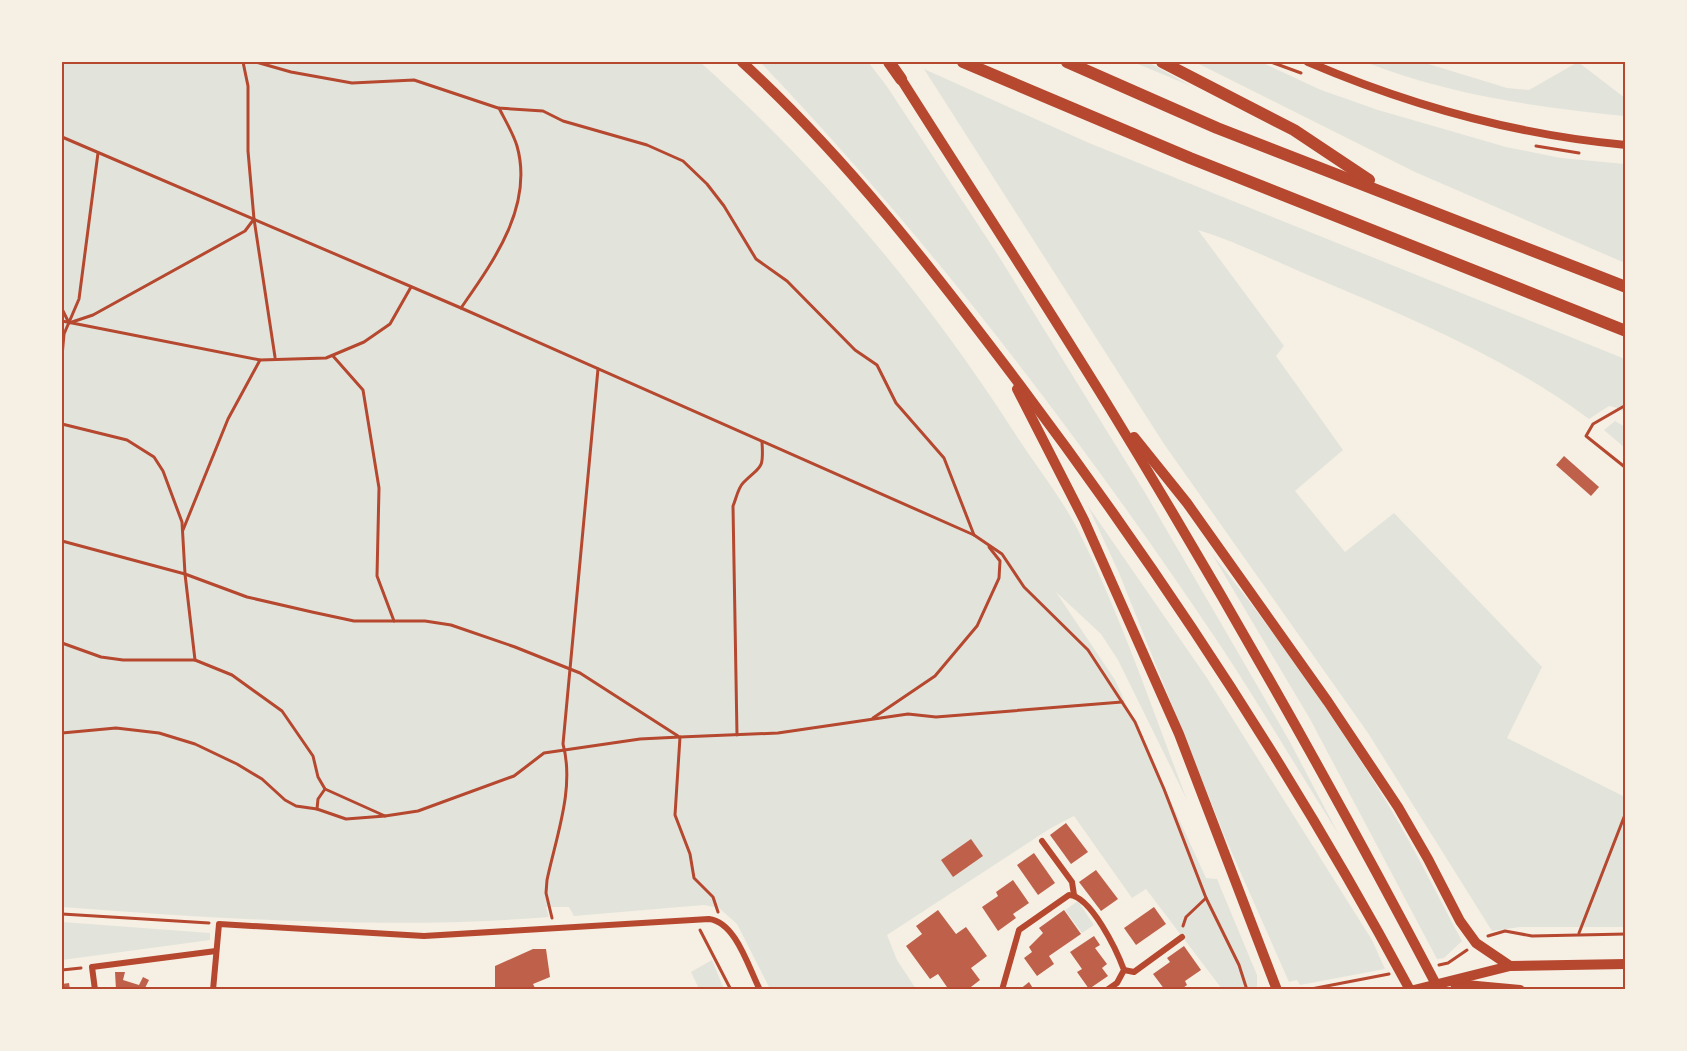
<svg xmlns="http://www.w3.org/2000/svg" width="1687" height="1051" viewBox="0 0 1687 1051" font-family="'Public Sans',sans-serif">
<rect width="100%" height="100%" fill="#f6efe4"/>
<!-- green -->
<g fill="#e2e4dc">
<path d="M62,62H700C820,169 925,294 1012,429C1033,462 1059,494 1077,528C1121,615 1152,709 1187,800L1118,660L1101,634L1056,592L1115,680L1206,878L1217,879L1257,975V989H1222L1146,889L1132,898L1074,816L1051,828L887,935L897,960L916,989H770L737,924L719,908L704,905L574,916L569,907H546L549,917C390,930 220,919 62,907Z"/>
<path d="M760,62H868L886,85L998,255L1144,491L1290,742L1339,835C1299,772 1261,707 1220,645C1082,439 931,241 760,62Z"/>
<polygon points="1133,62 1148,62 1191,86"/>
<polygon points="1195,62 1261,62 1321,90 1378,110 1506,147 1561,158 1625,164 1625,263 1415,172"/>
<path d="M1365,62H1422L1507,88L1529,90L1578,62L1625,98V116C1536,107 1449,95 1365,62Z"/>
<path d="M924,69L1089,143L1625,359V413L1618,408L1609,406L1589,419C1504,356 1406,316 1308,275C1272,260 1235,241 1198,230L1284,346L1276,356L1343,450L1295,491L1345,552L1394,513L1542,667L1507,738L1623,796L1625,791V927H1520L1492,931L1368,733L1164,444Z"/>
<polygon points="1615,421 1625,427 1625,448 1604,430"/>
<polygon points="1088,506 1207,678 1372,940 1385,969 1300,985 1297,980 1289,982 1224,835 1119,573"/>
<path d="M1212,554C1271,627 1326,705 1376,785C1408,835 1434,889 1462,941L1444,958L1437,959L1310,719Z"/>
<polygon points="1078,901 1094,925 1082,933 1065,910"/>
<polygon points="62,922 210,933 210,940 62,960"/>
<polygon points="712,960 724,989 699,989 691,972"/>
</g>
<!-- building -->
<g fill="#bf614a">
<polygon points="1564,456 1599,487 1591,496 1556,465"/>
<polygon points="1066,823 1088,852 1071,864 1050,835"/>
<polygon points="971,839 983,856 953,877 941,860"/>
<polygon points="1034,853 1055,883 1038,895 1017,865"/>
<polygon points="1096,870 1118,899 1101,911 1079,882"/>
<polygon points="1013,880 1029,903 1013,914 1016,918 998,931 982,907 998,896 996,892"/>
<polygon points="1154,907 1166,924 1136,945 1124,928"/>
<polygon points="938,910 956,934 966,927 987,956 971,968 980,980 967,990 949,990 938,974 930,979 906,946 922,934 916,926"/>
<polygon points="1064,910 1081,934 1049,956 1054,964 1037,976 1024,958 1032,952 1029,947 1043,933 1039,928"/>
<polygon points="1094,936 1100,945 1095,948 1107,964 1102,968 1108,976 1089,989 1077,972 1082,969 1070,952"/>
<polygon points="1184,946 1201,970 1185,981 1187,985 1180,990 1165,990 1153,974 1170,962 1167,958"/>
<polygon points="533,949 546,949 550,977 533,984 536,990 495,990 495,966"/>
<polygon points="115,972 125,972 123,980 139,985 143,977 149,980 144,990 116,990"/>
<polygon points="1029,982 1034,990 1019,990"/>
<polygon points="69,983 70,990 62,990 62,984"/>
</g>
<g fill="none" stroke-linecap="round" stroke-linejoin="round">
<!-- path -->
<g stroke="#b5482f" stroke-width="3">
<polyline points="243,62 248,86 248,151 254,219 275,357"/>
<polyline points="256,62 291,72 352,83 414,80 498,108 543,111 563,121 647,145 683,161 707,184 724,206 756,259 787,281 855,350 877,365 896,403 944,458 974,535 1002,554 1024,587 1088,650 1135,722 1164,789 1206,898 1239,965 1247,990"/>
<polyline points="1271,62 1301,73"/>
<polyline points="62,137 461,308 974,535"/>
<polyline points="1536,146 1579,153"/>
<path d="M461,308C493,262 534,206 517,146C513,133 505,120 499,108"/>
<polyline points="62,309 69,323 93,315 245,231 254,219"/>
<polyline points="62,321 260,360 326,358 364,342 390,324 411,287"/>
<polyline points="62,356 64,334 79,299 98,153"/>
<polyline points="333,356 363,390 379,488 377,576 394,621"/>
<polyline points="62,424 127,440 154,457 163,471 182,522 185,574 195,660"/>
<polyline points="183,530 228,419 260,360"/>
<polyline points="62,541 185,574 247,597 312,612 354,621 425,621 451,625 515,647 580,673 678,736"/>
<polyline points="62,643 101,657 123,660 195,660 232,675 282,711 313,756 318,777 325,789 385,816 418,811 514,776 544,753 640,739 680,737"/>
<polyline points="873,718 935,676 977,626 999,578 1000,561 989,547"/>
<polyline points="62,733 116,728 159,733 195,744 237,764 262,779 285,800 296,806 317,809 346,819 385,816"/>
<path d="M737,735L733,506C736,499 738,488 743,483C760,465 764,472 762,442"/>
<polyline points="317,809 318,799 325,789"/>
<polyline points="718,912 713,897 694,878 690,854 675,815 680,737 778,733 908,714 936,717 1122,702"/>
<polyline points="62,914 209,923"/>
<path d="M552,918L546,893L547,880C556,837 575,788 563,744L598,369"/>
<polyline points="1183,926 1186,917 1206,898"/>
<polyline points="700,930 731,990"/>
<polyline points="1579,933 1626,812"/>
<polyline points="1488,936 1505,931 1532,936 1626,934"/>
<polyline points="1439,965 1448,963 1467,950"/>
<polyline points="62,970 81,968"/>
<polyline points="1306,990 1389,974"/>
</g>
<!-- service -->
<polyline stroke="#b5482f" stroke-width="3" points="1626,405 1593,424 1586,436 1626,468"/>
<!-- minor -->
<g stroke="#b5482f" stroke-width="6">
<polyline points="1042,841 1072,882 1074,895"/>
<polyline points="1124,970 1134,972 1182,937"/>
<polyline points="95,990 92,967 216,951"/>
<path d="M213,990L219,924L424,936L709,919C736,922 749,969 760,990"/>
<path d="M1002,990L1019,930L1069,895C1091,896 1117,951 1124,970L1117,983L1107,990"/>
</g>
<!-- tertiary -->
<path stroke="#b5482f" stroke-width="8" d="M1308,62C1409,105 1516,135 1626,145"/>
<!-- primary -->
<g stroke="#b5482f" stroke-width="10">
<path d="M742,62C846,157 934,271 1020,385C1164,577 1296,778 1410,990"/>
<path d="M901,79C970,188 1041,296 1109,407C1225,597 1335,792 1439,990"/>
<polyline points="1017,389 1084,520 1179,734 1277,990"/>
<polyline points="1134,437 1187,503 1328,702 1398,807 1428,859 1460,921 1476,943 1510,966"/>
<polyline points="1455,984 1520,990"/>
<polyline points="1414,990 1510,966 1626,964"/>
</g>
<!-- motorway -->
<g stroke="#b5482f" stroke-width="12">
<polyline points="889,62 901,79"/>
<polyline points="963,62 1190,158 1626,331"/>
<polyline points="1067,62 1217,128 1626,287"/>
<polyline points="1162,62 1294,130 1369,180"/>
</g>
</g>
<!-- border -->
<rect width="1687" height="1051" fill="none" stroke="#f6efe4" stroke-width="126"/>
<rect x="63" y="63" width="1561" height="925" fill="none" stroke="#b5482f" stroke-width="2"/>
</svg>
